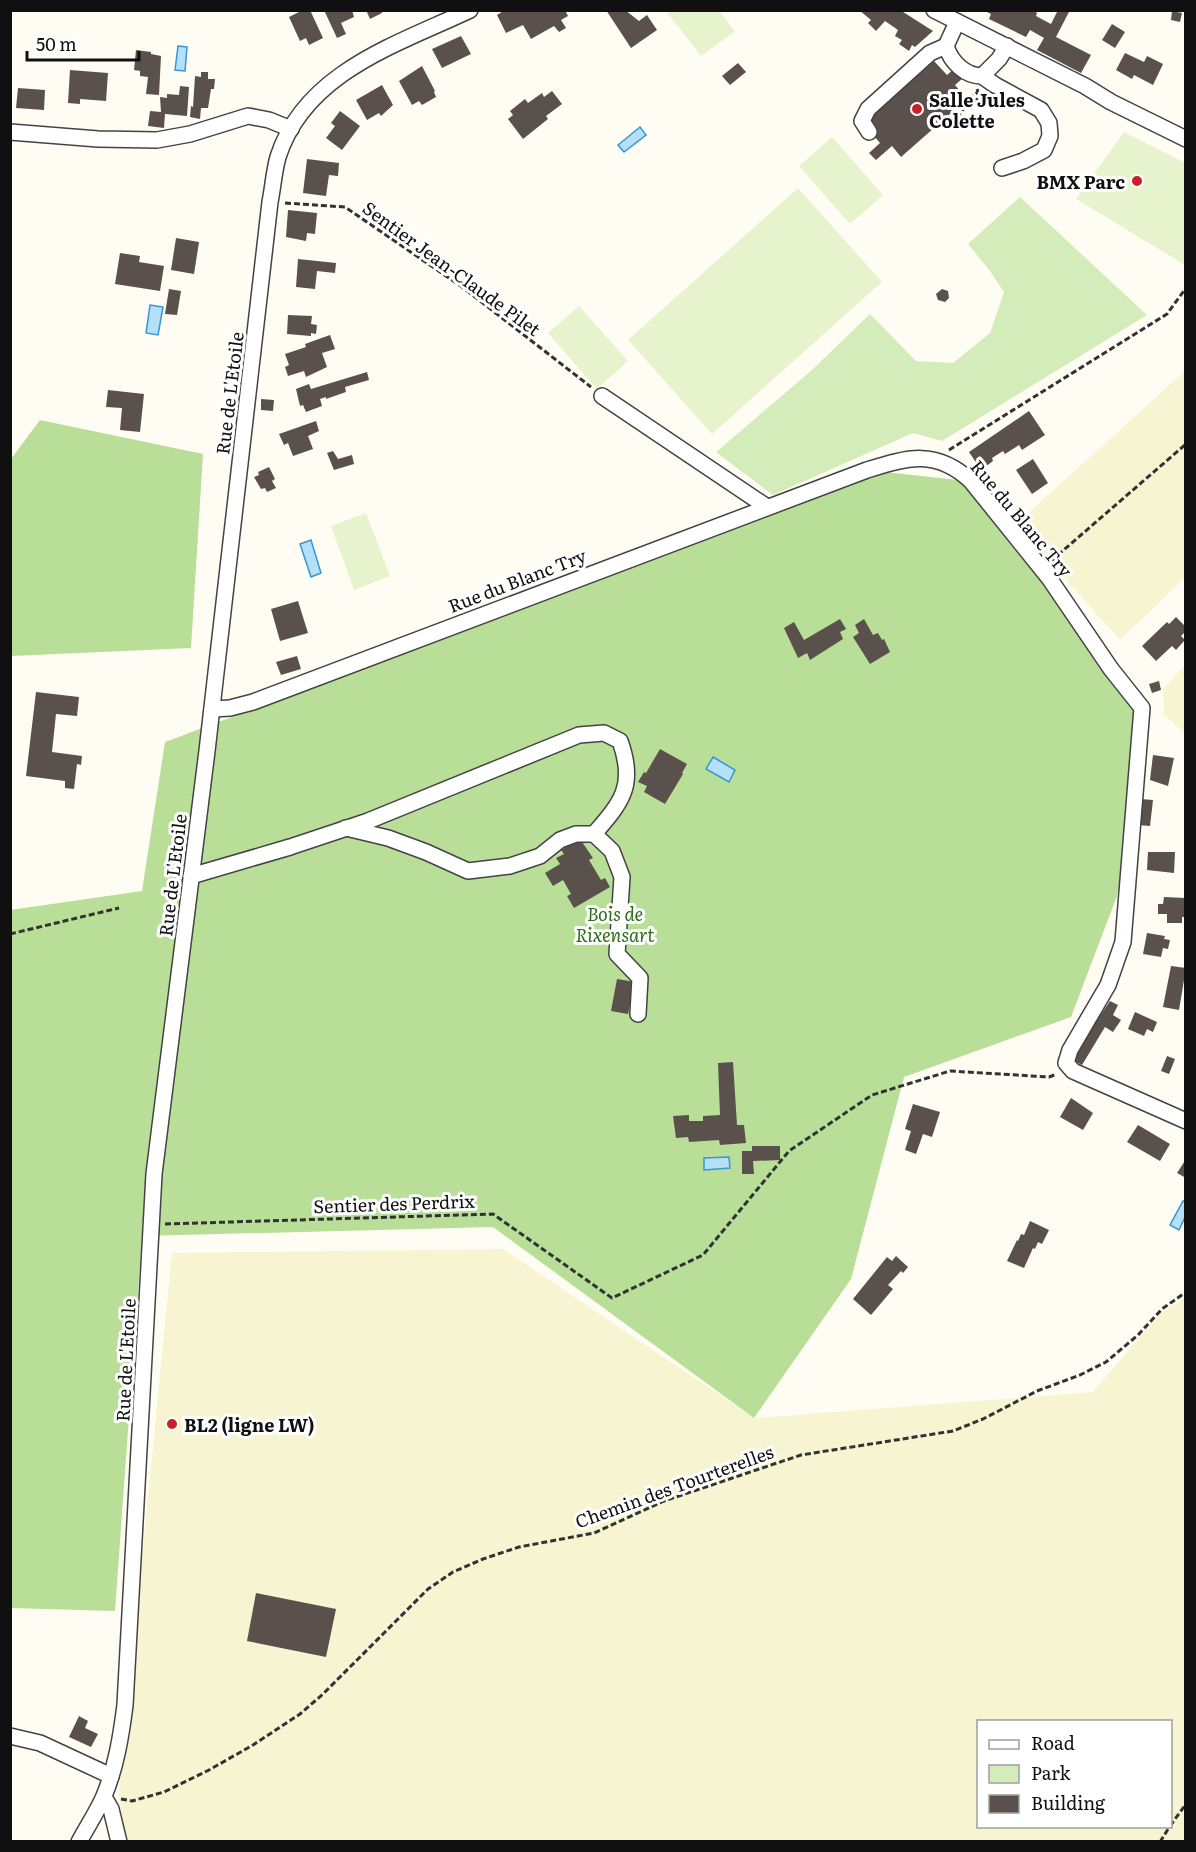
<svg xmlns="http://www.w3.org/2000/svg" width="1196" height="1852" viewBox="0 0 1196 1852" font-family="Literata,serif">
<rect width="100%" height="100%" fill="#fffdf3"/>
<!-- farmland -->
<g fill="#f7f4d1" fill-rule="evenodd">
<polygon points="1185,371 1185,578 1120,640 1016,524"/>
<polygon points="1185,665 1185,733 1164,715 1163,689"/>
<path d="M503,1249L754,1418L1093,1392L1160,1313L1185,1298V1841L125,1842L119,1792L172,1253ZM978,1722H1170V1826H978Z"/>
</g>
<!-- green -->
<polygon fill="#d4ecba" points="1020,197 1147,315 942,441 913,433 773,495 716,452 813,369 870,314 916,361 953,363 990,333 1004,292 990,271 968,244"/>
<!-- forest -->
<g fill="#b8de98">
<polygon points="40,420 203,454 191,648 11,656 11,459"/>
<polygon points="885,472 967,481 1146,720 1117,896 1071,1017 904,1077 851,1279 754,1418 493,1227 142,1236 115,1611 11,1608 10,910 142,891 165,742"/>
</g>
<!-- pitch -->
<g fill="#e6f3cc">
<polygon points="666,11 719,11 735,31 701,56"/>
<polygon points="1124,132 1185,163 1185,265 1076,199"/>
<polygon points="832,137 883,195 850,224 799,166"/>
<polygon points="798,188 882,282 712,434 628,340"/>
<polygon points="579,306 628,361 597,389 548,333"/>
<polygon points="366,513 390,576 354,590 331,526"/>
</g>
<!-- water -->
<g fill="#b5e0f9" stroke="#3896d4" stroke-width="1.5">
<polygon points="178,46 187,47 185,71 175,70"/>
<polygon points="640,127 646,135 624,152 618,145"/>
<polygon points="150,305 163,307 158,335 146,333"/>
<polygon points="311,540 321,573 311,577 300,544"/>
<polygon points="713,757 735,770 729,782 706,769"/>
<polygon points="729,1157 730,1168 704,1170 704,1158"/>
<polygon points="1183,1201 1185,1202 1185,1217 1179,1230 1170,1225"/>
</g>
<!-- building -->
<g fill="#5a514c">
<polygon points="303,10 310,10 323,38 309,45 306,38 300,41 289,17"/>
<polygon points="324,10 352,10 354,17 341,23 346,34 337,38"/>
<polygon points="366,10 381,10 382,13 370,19"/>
<polygon points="505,10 565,10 568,16 561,20 566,28 559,32 554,26 531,39 523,25 506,33 497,15"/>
<polygon points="606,10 625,10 639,21 647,15 657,30 631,48"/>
<polygon points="859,10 900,10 933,31 915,47 912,45 909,51 899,44 902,40 895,36 898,30 885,21 876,31 868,23 871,20"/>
<polygon points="983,10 1033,10 1037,13 1036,16 1051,24 1058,10 1070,10 1056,37 1091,55 1081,73 1037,50 1044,38 1030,30 1026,37 989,19 991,14"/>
<polygon points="1172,11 1182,13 1180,22 1171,20"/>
<polygon points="1112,24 1125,32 1115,48 1102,40"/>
<polygon points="461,36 471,54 442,68 432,49"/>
<polygon points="136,50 151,52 151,54 161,56 159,95 146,94 148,77 140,76 140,71 134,70"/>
<polygon points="1125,53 1144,62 1147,56 1163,64 1153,85 1134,75 1132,79 1116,70"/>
<polygon points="934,61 947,75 955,68 963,78 955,85 967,99 901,157 892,146 876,160 869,153 880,143 874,136 878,133 867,120"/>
<polygon points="738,63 746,72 730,85 722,76"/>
<polygon points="422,66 435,91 434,92 436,97 422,105 419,101 412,105 399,81"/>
<polygon points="70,70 108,73 106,101 80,99 80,104 68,103"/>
<polygon points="201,72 208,72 208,79 215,79 214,89 211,89 208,108 201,108 200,119 190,117 191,106 193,107 195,76 201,77"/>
<polygon points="382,85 393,105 381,116 379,113 367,120 356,100"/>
<polygon points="180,86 189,87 187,116 165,114 164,128 148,126 150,111 161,112 160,97 167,98 167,94 179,95"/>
<polygon points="18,88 45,90 44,110 16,108"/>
<polygon points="552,91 562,104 546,116 548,119 523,139 508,119 513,115 510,111 525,99 528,103 542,93 544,97"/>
<polygon points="340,111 360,126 342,150 326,138 335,126 331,123"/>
<polygon points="307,159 339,163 338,176 329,175 326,196 303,193"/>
<polygon points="288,210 317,213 315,234 307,233 306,241 286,237"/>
<polygon points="176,238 199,242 194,274 171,270"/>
<polygon points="120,253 140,256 139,262 164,266 160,291 115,284"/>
<polygon points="298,259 336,263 335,273 317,271 315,289 296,287"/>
<polygon points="169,289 181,291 177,315 165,314"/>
<polygon points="942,289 948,291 949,298 945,302 938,300 936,294"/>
<polygon points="288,315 312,316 311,324 317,325 316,334 311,333 311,336 287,334"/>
<polygon points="330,335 335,349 322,353 327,367 306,377 304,371 288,376 285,367 289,365 285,354 306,347 305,344"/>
<polygon points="367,372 369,380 345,387 346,392 326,399 326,397 320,399 322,406 306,412 303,405 300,406 296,389 309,384 311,389"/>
<polygon points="108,390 144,394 140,432 120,430 122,408 106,407"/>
<polygon points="261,399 274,400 273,411 261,410"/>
<polygon points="1029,411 1045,435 1022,450 1019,445 1005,454 1003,451 992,458 993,461 981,470 969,452"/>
<polygon points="316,421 319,431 308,436 313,449 293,456 288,443 284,445 279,434"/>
<polygon points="333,451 338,459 352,455 354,464 334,470 327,453"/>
<polygon points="1033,459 1048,483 1032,494 1016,470"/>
<polygon points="269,467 275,479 272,481 276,488 267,492 265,488 261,489 254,477 259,475 258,472"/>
<polygon points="298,601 308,633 280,641 271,609"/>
<polygon points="1176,617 1186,627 1186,631 1181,636 1185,640 1176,650 1172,646 1156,661 1142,646 1167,622 1169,624"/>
<polygon points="840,619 846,629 840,632 843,639 810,660 807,653 798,658 784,628 794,622 804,640"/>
<polygon points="864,619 873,635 878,633 882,640 884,639 890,652 870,664 853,637 859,633 855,625"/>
<polygon points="297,656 301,669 281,675 276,662"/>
<polygon points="1159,681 1161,690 1152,693 1149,684"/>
<polygon points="36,692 79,697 77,716 56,714 52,752 82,756 81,765 77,764 74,789 65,788 65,781 26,776"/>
<polygon points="660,749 687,764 682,773 683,774 665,804 644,792 647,786 638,782 644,772 646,773"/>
<polygon points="1153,755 1174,758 1168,786 1150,780"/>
<polygon points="1141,799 1153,800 1150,826 1138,825"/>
<polygon points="580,839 593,858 589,860 601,880 605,878 610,887 574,908 567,896 571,894 563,880 553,886 545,873 560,864 556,858 564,854 561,850"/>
<polygon points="1148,852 1175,852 1174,873 1147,870"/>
<polygon points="1164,897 1186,898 1186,917 1182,917 1182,923 1167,923 1167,914 1158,914 1158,904 1163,904"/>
<polygon points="1147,933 1165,936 1164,939 1170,940 1168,949 1163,948 1161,957 1143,954"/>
<polygon points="1171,966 1186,968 1179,1010 1163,1007"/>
<polygon points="617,979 635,982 628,1014 611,1011"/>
<polygon points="1110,1001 1118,1005 1113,1015 1121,1020 1113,1032 1105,1027 1082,1065 1072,1060 1087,1035"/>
<polygon points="1135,1012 1157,1022 1153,1032 1147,1029 1144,1036 1128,1029"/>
<polygon points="1167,1056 1175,1059 1169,1074 1161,1071"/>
<polygon points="733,1062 737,1125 744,1125 746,1143 720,1145 719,1140 689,1142 688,1137 676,1138 673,1116 689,1115 689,1121 703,1121 703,1116 720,1115 718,1063"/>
<polygon points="1071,1098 1093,1113 1083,1130 1060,1117"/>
<polygon points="913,1104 940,1112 932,1137 923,1134 916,1154 905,1150 911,1131 905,1129"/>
<polygon points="1138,1125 1170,1144 1160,1161 1127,1142"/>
<polygon points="752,1146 780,1146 780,1160 753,1161 754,1174 742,1174 742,1151 752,1151"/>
<polygon points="1186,1159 1186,1178 1177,1173"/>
<polygon points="1030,1221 1049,1230 1042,1244 1038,1242 1035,1249 1033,1248 1024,1268 1007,1261 1017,1240 1018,1241 1021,1234 1024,1235"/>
<polygon points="896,1256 908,1267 903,1273 901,1271 888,1285 893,1289 871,1315 853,1299 887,1257 892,1261"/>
<polygon points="256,1593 336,1609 326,1657 247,1641"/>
<polygon points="79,1716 88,1721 85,1728 98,1734 91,1747 69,1737"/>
</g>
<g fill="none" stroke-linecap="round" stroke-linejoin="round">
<defs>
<g id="minor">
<polyline points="934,10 1085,86 1111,102 1186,139"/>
<path d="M957,22L946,46C951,62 965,76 982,76L999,59L1007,46"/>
<polyline points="982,76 995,85 1041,110 1049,123 1050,136 1044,150 1023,161 1002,168"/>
<polyline points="10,132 98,139 157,140 190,134 248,116 269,120 291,129"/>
<polyline points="869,132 862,121 868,109 930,53 946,46"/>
<polyline points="602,396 767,507"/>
<path d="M212,709L230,708L253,702L867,470C909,457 936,449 971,481L1049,578L1111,669L1142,708L1123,942L1108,985L1070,1050L1066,1063L1073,1071L1186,1121"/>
<polyline points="346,828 388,838 426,852 468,871 510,866 540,856 560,840 576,834 594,834"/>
<path d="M191,876L290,847L368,821L579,735L604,733L620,741C636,785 622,802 594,834L612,851L622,877L617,954L640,978L638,1014"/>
<polyline points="10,1736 40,1743 111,1776"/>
<polyline points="104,1797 111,1809 119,1842"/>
<path d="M79,1842C87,1827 97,1812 104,1796C116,1767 121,1737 125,1705L154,1174L207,751L270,202C273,187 274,171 278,157C305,72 398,44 470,10"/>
</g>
</defs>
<!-- minor casing -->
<use href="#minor" stroke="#434343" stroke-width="18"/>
<!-- path -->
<g stroke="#323232" stroke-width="3" stroke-dasharray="6 3" stroke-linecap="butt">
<polyline points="977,89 978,92 970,98 974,102 981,96 986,98"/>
<polyline points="957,118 969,101"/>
<polyline points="285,203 345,207 462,287 591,387"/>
<polyline points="949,450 1167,314 1186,288"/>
<polyline points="1051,561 1186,444"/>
<polyline points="10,934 119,908"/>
<polyline points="165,1224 493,1214 612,1298 703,1255 789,1151 872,1095 950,1071 1049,1077 1057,1074"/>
<polyline points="121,1799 132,1801 164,1792 209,1770 253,1745 300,1714 323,1694 428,1589 453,1572 483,1559 519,1547 594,1533 664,1501 801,1455 953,1431 983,1419 1037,1391 1080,1375 1106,1362 1138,1335 1162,1309 1186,1292"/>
<polyline points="1170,1826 1186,1804"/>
<polyline points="1160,1842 1170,1826"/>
</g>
<!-- minor -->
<use href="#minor" stroke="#fff" stroke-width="15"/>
</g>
<!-- markers -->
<g fill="#c82028" stroke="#fff" stroke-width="2">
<circle cx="917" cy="109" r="6"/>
<circle cx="1137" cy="181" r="6"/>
<circle cx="172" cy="1424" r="6"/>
</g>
<g text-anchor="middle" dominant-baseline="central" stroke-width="6" stroke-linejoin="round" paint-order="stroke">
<!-- poi labels -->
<g font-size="18" font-weight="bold" fill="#101010" stroke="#fff" text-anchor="start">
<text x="929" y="99">Salle Jules<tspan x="929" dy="21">Colette</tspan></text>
<text x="1125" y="181" text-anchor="end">BMX Parc</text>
<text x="184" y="1424">BL2 (ligne LW)</text>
</g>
<!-- street labels -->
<g font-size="18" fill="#101010" stroke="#fff">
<text transform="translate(452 268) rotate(36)">Sentier Jean-Claude Pilet</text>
<text transform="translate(229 393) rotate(-83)">Rue de L'Etoile</text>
<text transform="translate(1022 518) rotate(50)">Rue du Blanc Try</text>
<text transform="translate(517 580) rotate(-21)">Rue du Blanc Try</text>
<text transform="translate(172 875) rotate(-83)">Rue de L'Etoile</text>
<text transform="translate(394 1203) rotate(-2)">Sentier des Perdrix</text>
<text transform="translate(125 1360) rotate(-87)">Rue de L'Etoile</text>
<text transform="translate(674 1486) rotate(-20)">Chemin des Tourterelles</text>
</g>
<!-- park labels -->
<g font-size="18" font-style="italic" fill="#2d6d1c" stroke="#fff">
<text x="615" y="913">Bois de<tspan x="615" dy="21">Rixensart</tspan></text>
</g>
</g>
<!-- border -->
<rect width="1196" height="1852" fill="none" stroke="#101010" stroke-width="24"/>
<!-- legend -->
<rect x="977" y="1720" width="195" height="108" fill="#ffffff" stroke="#9f9f9f" stroke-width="1.5"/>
<rect x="989" y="1740" width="30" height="9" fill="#ffffff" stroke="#9f9f9f" stroke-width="1.5"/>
<text x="1031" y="1750" font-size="18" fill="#101010">Road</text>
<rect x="989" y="1765" width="30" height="18" fill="#d4ecba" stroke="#9f9f9f" stroke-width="1.5"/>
<text x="1031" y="1780" font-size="18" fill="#101010">Park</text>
<rect x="989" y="1795" width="30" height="18" fill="#5a514c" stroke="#9f9f9f" stroke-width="1.5"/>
<text x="1031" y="1810" font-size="18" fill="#101010">Building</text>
<!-- scale -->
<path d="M27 51v9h112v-9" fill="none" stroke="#101010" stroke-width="3"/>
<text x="36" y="51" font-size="18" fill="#101010" stroke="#ffffff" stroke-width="4.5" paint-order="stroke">50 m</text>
</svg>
